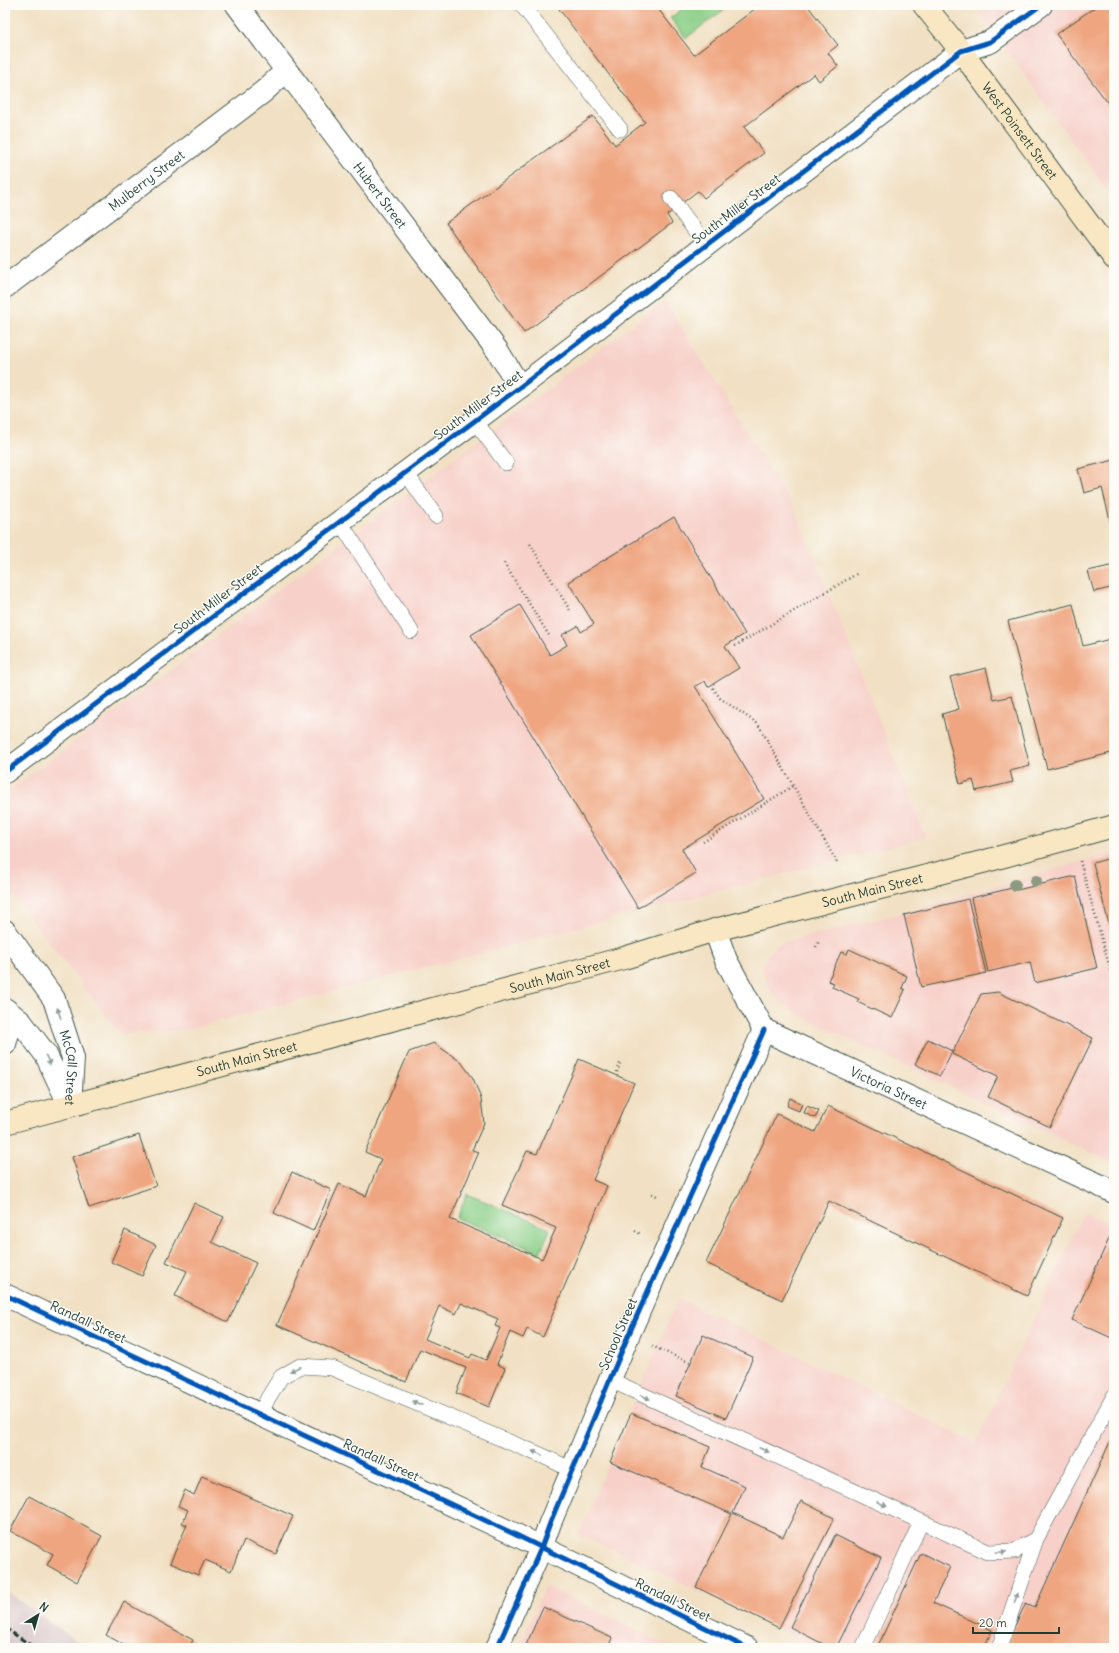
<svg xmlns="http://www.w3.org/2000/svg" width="1119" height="1653" viewBox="0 0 1119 1653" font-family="Delius,sans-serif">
<rect width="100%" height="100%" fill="#fdfcf7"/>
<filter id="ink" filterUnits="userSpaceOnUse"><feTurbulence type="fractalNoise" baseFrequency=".025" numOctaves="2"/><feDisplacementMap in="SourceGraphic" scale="8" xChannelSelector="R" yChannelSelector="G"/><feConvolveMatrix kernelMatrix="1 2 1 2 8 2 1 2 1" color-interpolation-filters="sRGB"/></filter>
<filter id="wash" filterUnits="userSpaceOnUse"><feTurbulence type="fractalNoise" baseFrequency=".012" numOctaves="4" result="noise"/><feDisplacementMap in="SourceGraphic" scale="16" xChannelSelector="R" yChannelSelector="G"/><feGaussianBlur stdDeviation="0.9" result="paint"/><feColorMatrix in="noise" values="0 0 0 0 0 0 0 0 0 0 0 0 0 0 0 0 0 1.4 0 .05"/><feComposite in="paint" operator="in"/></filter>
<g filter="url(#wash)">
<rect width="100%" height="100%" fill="#f1e0c3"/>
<!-- built -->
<g fill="#f7d0c9">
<polygon points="974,5 1114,5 1114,200 981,15"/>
<polygon points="665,301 795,509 926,837 184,1030 120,1034 5,885 5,794"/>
<polygon points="1114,852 1114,1164 807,1019 782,1003 769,988 763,972 763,965 769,954 775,946 786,941 903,913"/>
<polygon points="1084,1212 1114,1225 1114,1648 819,1648 579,1534 678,1298 976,1443"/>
<polygon points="545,1586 674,1648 519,1648"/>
</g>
<!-- industrial -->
<polygon fill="#d2bec1" points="5,1590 86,1648 5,1648"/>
<!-- green -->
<g fill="#8bcf88" stroke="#55865e">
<polygon points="683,5 730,5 686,38 670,18 685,7"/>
<polygon points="467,1194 550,1229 540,1253 457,1218"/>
</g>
<g id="blocks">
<!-- building -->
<g fill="#efa580" fill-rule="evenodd">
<polygon points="564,5 655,5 694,55 760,5 807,5 838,45 828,53 838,66 819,81 814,74 744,127 764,153 704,198 698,191 695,193 667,215 672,223 524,333 446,223 593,116 615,145 645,122 559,9"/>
<polygon points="1098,5 1114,5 1114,111 1056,34"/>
<polygon points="1114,460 1114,532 1113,532 1102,488 1084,493 1078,469"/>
<polygon points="674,517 745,634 725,646 739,668 708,687 705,681 695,686 764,799 682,849 696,873 638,908 471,635 520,605 550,655 567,645 562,635 578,626 581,632 594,624 568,582"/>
<polygon points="1114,565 1114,587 1094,592 1088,571"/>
<polygon points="1073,604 1083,646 1114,638 1114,760 1111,753 1047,769 1008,621"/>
<polygon points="986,668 994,700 1012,696 1030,766 1010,771 1013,782 976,791 973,780 960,784 942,714 959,709 950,677"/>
<polygon points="1114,857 1114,939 1113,940 1093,863"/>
<polygon points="1075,876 1097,968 1035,983 1030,962 988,972 971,898 1012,888 1013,891"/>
<polygon points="968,899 986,973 921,987 904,915"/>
<polygon points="849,949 907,976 902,988 905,990 892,1018 857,1002 859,999 832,987 834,983 828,981 841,952 847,954"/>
<polygon points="998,992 1093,1038 1050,1127 988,1097 998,1076 952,1054 981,994"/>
<polygon points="928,1039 952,1051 940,1076 915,1064"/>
<path d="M434,1043L461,1062L473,1078L481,1099L484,1123L472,1150L479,1152L450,1219L542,1259L556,1228L502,1205L527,1151L537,1154L579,1059L634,1083L593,1180L607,1186L543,1337L527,1329L523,1338L510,1332L497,1364L505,1368L489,1407L456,1393L466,1368L420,1349L406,1382L277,1325L339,1184L366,1196L381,1159L365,1152L409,1052ZM461,1303L498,1319L495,1326L500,1328L486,1360L472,1354L470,1358L425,1339L439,1306L456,1314Z"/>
<polygon points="790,1098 802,1104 799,1111 787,1106"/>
<polygon points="807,1106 819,1111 815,1118 804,1113"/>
<polygon points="828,1106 1063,1218 1027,1296 829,1201 782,1300 706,1263 777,1114 815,1132"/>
<polygon points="139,1135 156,1186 89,1208 72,1157"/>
<polygon points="292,1172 331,1190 313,1231 274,1213"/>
<polygon points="194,1203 224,1217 212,1242 256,1263 228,1322 175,1296 187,1271 166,1262"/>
<polygon points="125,1230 156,1245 142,1276 111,1262"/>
<polygon points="1113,1230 1114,1230 1114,1339 1072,1320"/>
<polygon points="703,1335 753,1357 726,1418 676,1396"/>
<polygon points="631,1413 710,1447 702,1467 745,1486 733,1513 783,1537 801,1501 834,1518 779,1628 696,1587 732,1514 610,1462"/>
<polygon points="1114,1433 1114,1648 1004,1648 1026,1603 1035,1607"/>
<polygon points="202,1476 293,1516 276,1554 244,1540 231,1571 205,1560 198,1575 170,1563 187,1525 182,1523 188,1510 178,1506 185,1490 194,1495"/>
<polygon points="29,1496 102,1536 77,1582 47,1565 53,1554 10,1531"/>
<polygon points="835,1535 881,1558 836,1648 831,1648 790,1627"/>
<polygon points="921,1553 950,1567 933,1603 992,1630 984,1648 877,1648"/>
<polygon points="124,1602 193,1640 189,1648 130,1648 106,1635"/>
<polygon points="543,1607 612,1638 608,1648 533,1648 526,1645"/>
</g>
</g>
</g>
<g filter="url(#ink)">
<use href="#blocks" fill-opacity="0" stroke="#3e5549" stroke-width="1"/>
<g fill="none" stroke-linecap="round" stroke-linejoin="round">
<defs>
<g id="lane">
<polyline points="522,5 620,129"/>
<polyline points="671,198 706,245"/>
<polyline points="475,421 506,463"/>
<polyline points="406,473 436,516"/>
<polyline points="340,522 411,631"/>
<polyline points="610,1380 988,1552 1015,1551 1036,1539 1114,1396"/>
<polyline points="260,1415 268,1398 281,1377 300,1366 332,1368 543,1456 572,1470"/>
<polyline points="863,1648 921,1522"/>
<polyline points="999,1648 1036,1539"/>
</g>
<g id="street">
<path id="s1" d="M237,5L497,350L520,387"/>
<path id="s2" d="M5,287L263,92L286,71"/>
<polyline points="5,772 520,387 961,51 990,42 1041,5"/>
<path id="s3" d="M715,930L726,960L764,1030L1114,1192"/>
<path id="s4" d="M5,931L54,999L73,1058L70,1105"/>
<polyline points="5,1009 21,1022 46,1055 69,1104"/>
<polyline points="5,1020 9,1029 5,1044"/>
<polyline points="5,1295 512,1533 747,1648"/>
<polyline points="497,1648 541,1548 550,1523 628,1336 764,1030"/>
</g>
<g id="secondary">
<path id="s5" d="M924,5L961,51L1114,258"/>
<path id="s6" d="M5,1123L624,958L715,930L986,861L1114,826"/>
</g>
</defs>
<!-- lane casing -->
<use href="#lane" stroke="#3e5549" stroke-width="16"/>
<!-- street casing -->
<use href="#street" stroke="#3e5549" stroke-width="24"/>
<!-- secondary casing -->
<use href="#secondary" stroke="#3e5549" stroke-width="24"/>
<!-- path -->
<g stroke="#3e5549" stroke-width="2.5" stroke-dasharray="1 3" stroke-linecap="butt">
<polyline points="530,544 571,612"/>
<polyline points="504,563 550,637"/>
<polyline points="735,646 858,573"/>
<polyline points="713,688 720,698 758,724 838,864"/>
<polyline points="703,842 793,786"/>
<polyline points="1080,861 1114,983"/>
<polyline points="816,947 819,941"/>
<polyline points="617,1072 621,1061"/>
<polyline points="652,1194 657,1196"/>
<polyline points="635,1231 641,1234"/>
<polyline points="652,1346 691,1363"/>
</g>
<!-- lane -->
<use href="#lane" stroke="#fff" stroke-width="15"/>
<!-- street -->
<use href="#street" stroke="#fff" stroke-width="22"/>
<!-- secondary -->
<use href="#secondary" stroke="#f9e7c3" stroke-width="22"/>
<!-- rail -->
<polyline stroke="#1f3d34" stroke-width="3" stroke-dasharray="6 3" stroke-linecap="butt" points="5,1628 35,1648"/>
<defs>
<g id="cycleway">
<polyline points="5,772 520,387 961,51 990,42 1041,5"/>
<polyline points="5,1295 512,1533 747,1648"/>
<polyline points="497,1648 541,1548 550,1523 628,1336 764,1030"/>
</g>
</defs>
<!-- cycleway casing -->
<use href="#cycleway" stroke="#fdfcf7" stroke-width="8"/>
<!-- cycleway -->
<use href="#cycleway" stroke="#0057b8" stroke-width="5"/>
</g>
<!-- trees -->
<g fill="#8c9b80">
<circle cx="1036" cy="881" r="6"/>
<circle cx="1015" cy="885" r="6"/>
</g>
<!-- one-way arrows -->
<defs><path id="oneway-solid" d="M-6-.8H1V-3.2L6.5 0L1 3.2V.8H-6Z"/></defs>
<g fill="#8f9e9a">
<use href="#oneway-solid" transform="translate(59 1013) rotate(-108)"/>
<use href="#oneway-solid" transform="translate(48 1060) rotate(62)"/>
<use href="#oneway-solid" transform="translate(295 1369) rotate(153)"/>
<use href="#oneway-solid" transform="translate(645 1397) rotate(24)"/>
<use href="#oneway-solid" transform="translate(417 1403) rotate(-157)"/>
<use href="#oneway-solid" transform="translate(764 1450) rotate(25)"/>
<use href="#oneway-solid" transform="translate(537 1453) rotate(-157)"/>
<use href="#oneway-solid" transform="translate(882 1504) rotate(25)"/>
<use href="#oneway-solid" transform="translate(1001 1552) rotate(-3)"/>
<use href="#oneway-solid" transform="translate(1016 1598) rotate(-71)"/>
</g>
</g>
<g text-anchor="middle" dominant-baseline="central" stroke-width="3" stroke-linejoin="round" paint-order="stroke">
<!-- street labels -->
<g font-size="13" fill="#1f3d34" stroke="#fdfcf7">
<text stroke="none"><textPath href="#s5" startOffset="158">West Poinsett Street</textPath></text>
<text stroke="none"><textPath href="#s2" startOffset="177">Mulberry Street</textPath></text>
<text stroke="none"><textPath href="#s1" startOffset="238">Hubert Street</textPath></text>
<text transform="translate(736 209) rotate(-37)">South Miller Street</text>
<text transform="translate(478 405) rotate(-37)">South Miller Street</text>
<text transform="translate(218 599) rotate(-37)">South Miller Street</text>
<text stroke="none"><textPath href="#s6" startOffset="898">South Main Street</textPath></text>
<text stroke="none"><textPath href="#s6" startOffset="574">South Main Street</textPath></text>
<text stroke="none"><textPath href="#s6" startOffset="250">South Main Street</textPath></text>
<text stroke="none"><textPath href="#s4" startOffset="155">McCall Street</textPath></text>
<text stroke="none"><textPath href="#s3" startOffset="249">Victoria Street</textPath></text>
<text transform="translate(88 1322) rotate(25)">Randall Street</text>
<text transform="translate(618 1334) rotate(-67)">School Street</text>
<text transform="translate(381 1460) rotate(25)">Randall Street</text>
<text transform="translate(673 1600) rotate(26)">Randall Street</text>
</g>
</g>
<!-- margin -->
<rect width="1119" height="1653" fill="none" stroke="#fdfcf7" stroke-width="20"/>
<!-- north arrow -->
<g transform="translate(38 1615) rotate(37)" stroke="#fdfcf7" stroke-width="3" paint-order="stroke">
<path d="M0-3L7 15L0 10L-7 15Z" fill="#1f3d34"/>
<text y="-6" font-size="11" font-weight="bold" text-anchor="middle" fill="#1f3d34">N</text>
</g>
<!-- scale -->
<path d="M973 1627v6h86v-6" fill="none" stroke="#1f3d34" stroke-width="2"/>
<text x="979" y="1627" font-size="12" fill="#1f3d34" stroke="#fdfcf7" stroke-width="3" paint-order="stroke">20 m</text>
</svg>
